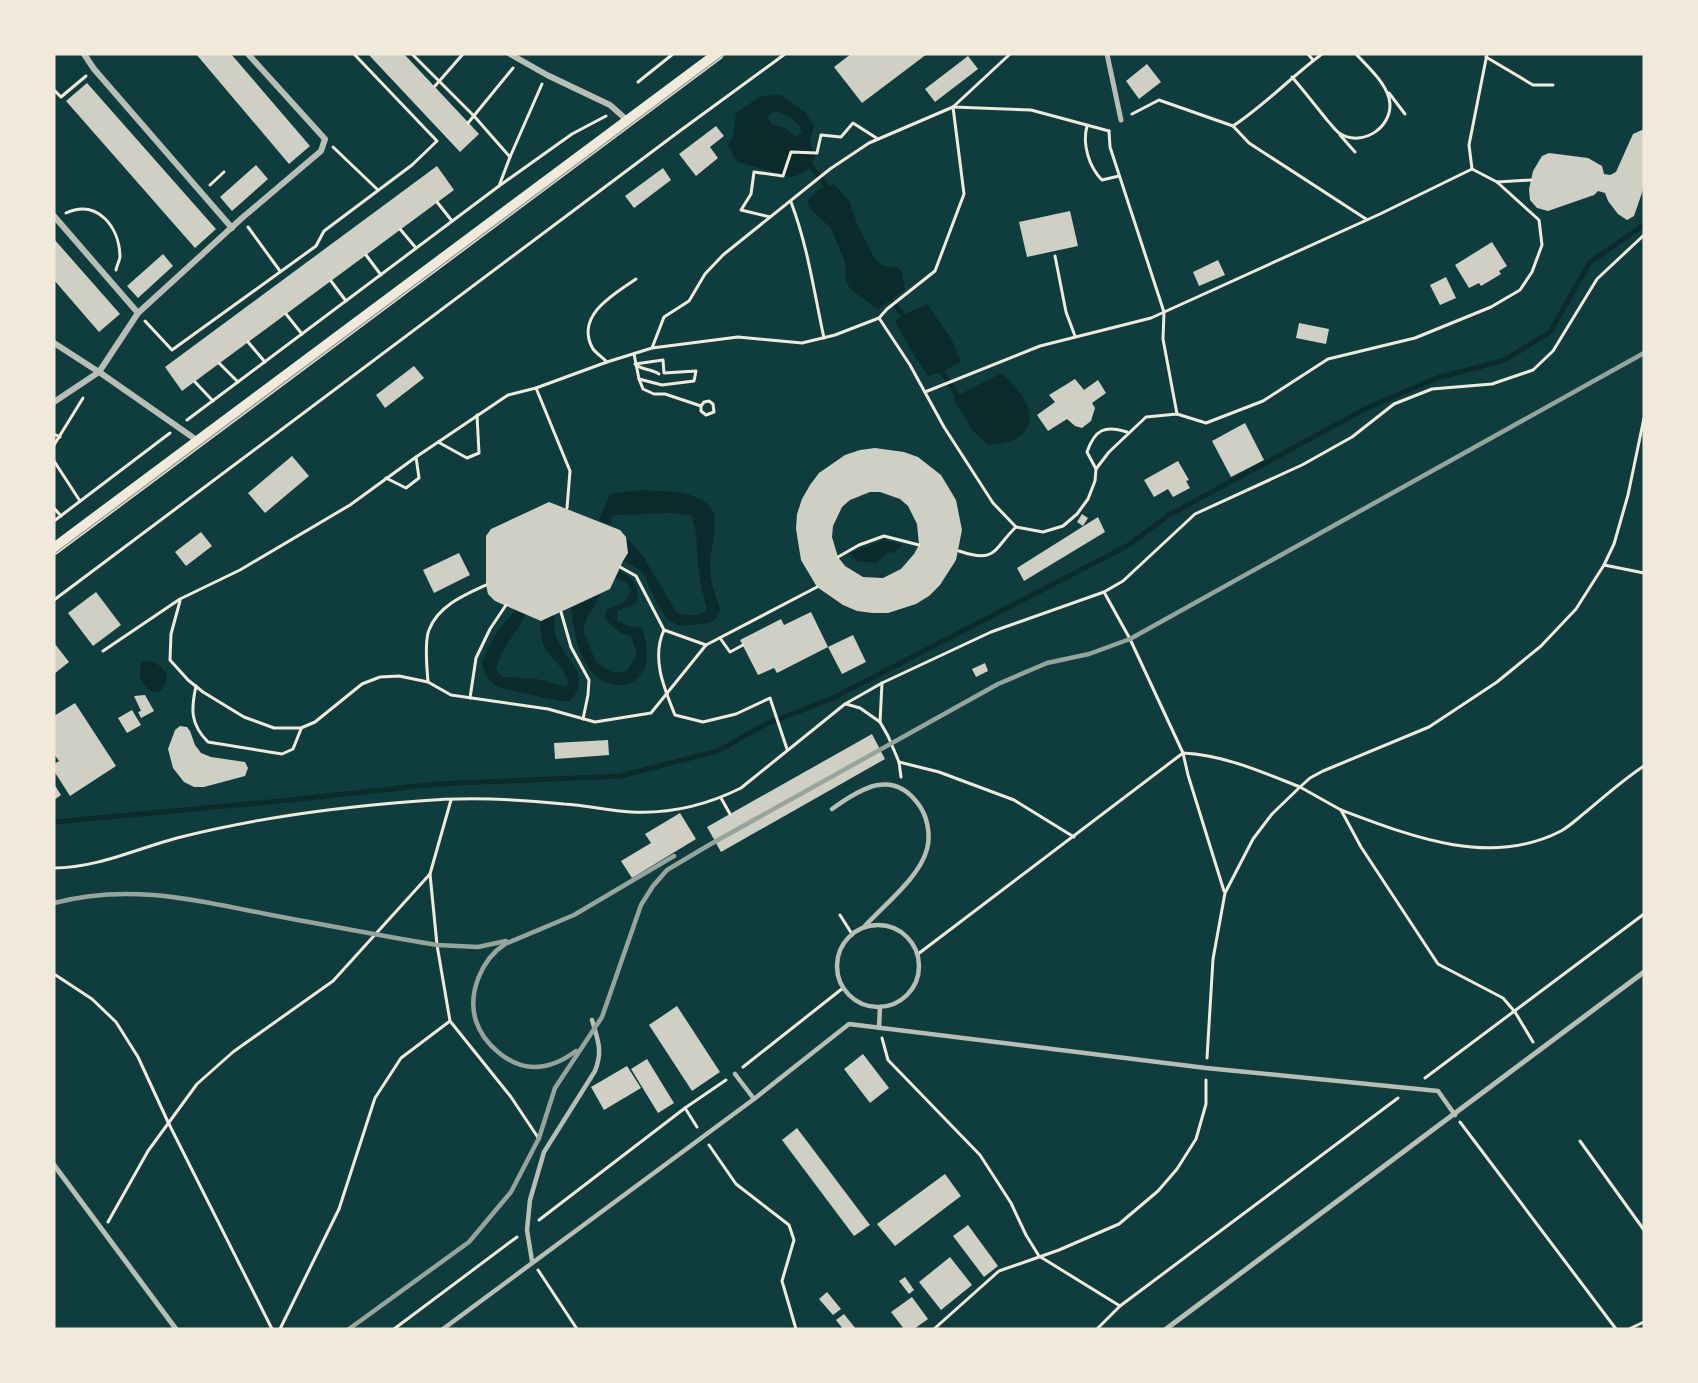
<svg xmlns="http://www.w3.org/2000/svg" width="1698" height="1383" viewBox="0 0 1698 1383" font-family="'Zilla Slab',serif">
<rect width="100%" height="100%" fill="#0f3d3e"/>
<!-- water -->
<g fill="#0a2a2b" fill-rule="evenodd">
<path d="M780,95L804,111L814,125L810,142L815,157C810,168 803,175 791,177L738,162L733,156L728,145L733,136L736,113L761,96ZM774,111C787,115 797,119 802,132L797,137L783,127L771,124L768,117Z"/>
<polygon points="834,184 849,201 858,226 875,259 883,266 896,267 902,271 905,290 878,309 850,289 846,280 845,262 831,228 813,212 807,202 819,189"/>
<polygon points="927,304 951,338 961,362 942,372 928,376 910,349 895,321 903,315"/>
<path d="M1002,373C1021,391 1049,425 1011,441C1004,444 995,444 988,445L973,431L953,398Z"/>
<path d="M638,490C658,491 713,489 715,519C715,536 710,553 710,570C710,585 717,597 720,611L716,618L709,623L681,626L669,621L659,607L643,573L632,565L623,561L628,553L626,537L643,556L677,613C687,616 699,617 707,610C703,594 699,578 698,562C696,544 698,532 691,515L669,513L617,515L611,517V525L599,520L610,494Z"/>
<polygon points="884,540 903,545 893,553 887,552 877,563 857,561 850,553"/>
<path d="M619,571C633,576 640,588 637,603L618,610L617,620L628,626L642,627C645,638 649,653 646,664C639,687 615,691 597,677C578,661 574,631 571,608L601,594L587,618L583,631L596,662L613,673L627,671L637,654L631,636L619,632L605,619L606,610L626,601L631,590L627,583L616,578Z"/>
<path d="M515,609L526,614C517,634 501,646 496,669L502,677L537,679L565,687L569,683C560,655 538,660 541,621L554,615C555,622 553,632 557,639C567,662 593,675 570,701H559L501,688C489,683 485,676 482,663C486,653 491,642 497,632C502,622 510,621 515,609Z"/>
<path d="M149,661C166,665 173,680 159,692H151C141,683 137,676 142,662Z"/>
</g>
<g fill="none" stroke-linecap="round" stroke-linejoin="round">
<!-- stream -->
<g stroke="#0a2a2b" stroke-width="5">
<polyline points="811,166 826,185"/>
<polyline points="891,300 903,315"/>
<polyline points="942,372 957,395"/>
<polyline points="54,822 280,801 437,784 620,776 718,751 766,724 831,699 1127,546 1169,515 1367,408 1437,378 1505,360 1550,332 1590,262 1644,225"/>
</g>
</g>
<!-- building -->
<g fill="#cfcfc3" fill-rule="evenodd">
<polygon points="196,54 231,54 310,146 289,164"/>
<polygon points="368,54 404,54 479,134 460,152"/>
<polygon points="851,54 927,54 862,103 834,67"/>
<polygon points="968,56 978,69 935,102 925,89"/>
<polygon points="1147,64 1161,82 1139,99 1126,81"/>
<polygon points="87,83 216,229 195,248 66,101"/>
<polygon points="716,126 724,136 710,147 718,158 696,176 679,154"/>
<polygon points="1644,129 1644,187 1634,216 1627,220 1618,214 1608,201 1605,193 1598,191 1594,195 1548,211 1537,208 1530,200 1529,189 1533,171 1542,156 1549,153 1588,158 1602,166 1604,174 1610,175 1616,172 1633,134"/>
<polygon points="256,165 268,179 232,211 220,197"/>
<polygon points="437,166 454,190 182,391 165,367"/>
<polygon points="663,168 671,180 634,208 625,196"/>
<polygon points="1070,211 1078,246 1027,257 1019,222"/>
<polygon points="54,239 120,314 99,332 54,280"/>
<polygon points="1492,242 1507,266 1499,271 1501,274 1481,286 1479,283 1469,288 1455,265"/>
<polygon points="163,254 173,266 138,298 127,286"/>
<polygon points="1218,260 1225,275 1199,286 1193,272"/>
<polygon points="1446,277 1456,298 1440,305 1430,285"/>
<polygon points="1299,323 1329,329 1326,344 1296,338"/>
<polygon points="414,366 424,378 385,408 376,395"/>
<polygon points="1075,379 1084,390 1098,380 1106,393 1092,403 1095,408 1091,421 1082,428 1075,426 1067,419 1048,431 1037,415 1055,402 1049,395"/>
<polygon points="1245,423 1264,460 1231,477 1212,441"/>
<path d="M875,448L904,452L918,457L941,475L956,500L962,530L956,560L940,585L929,596L916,604L888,613H873L857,611L843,605L817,587L801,560L796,529L797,514L802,499L810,485L819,473L845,455L860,450ZM870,492H880L900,499L908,506L917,524L919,545L914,554L901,569L883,578L863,577L845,566L838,557L832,537L833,526L842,507L850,500Z"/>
<polygon points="292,456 309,476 265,513 248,493"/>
<polygon points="1178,461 1189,480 1186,481 1190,488 1173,497 1168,489 1154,497 1144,480"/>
<polygon points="549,502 620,530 626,537 628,553 623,561 610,589 541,621 495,601 488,594 486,585 486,536 491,529"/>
<polygon points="1082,514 1088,518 1083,526 1077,522"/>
<polygon points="1098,517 1105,532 1024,581 1017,568"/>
<polygon points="201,532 212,546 186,566 175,552"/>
<polygon points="459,553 470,575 434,593 423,570"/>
<polygon points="96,592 121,625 93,646 68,613"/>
<polygon points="811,612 828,647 777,673 774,668 758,675 740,640 781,619 784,625"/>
<polygon points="853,635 866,662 842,674 828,647"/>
<polygon points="55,644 69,662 54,674 54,645"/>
<polygon points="985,663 988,671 976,677 972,669"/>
<polygon points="145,695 154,711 141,718 138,712 141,711 134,696"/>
<polygon points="75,703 116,766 70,796 54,771 54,764 59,761 54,754 54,716"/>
<polygon points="132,710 141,725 127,733 118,718"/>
<polygon points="180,726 187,727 190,731 195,745 201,753 211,757 245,762 248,768 245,776 204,787 194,787 184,782 173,768 168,749 175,730"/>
<polygon points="872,734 885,759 721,852 707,827"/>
<polygon points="608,740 609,755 555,759 554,743"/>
<polygon points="54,784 61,795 54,800"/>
<polygon points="680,813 696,839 632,878 621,861 651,843 645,834"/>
<polygon points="677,1006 720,1072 692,1091 649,1025"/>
<polygon points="863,1054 889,1088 870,1103 844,1069"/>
<polygon points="647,1059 674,1103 658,1113 631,1069"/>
<polygon points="627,1066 641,1088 604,1110 591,1087"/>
<polygon points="797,1128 870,1225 854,1236 782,1140"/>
<polygon points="945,1174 961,1196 895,1246 877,1224"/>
<polygon points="968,1225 998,1266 984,1277 953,1236"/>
<polygon points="950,1257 972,1285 941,1310 919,1282"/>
<polygon points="905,1277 914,1290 909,1294 899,1281"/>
<polygon points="827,1292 841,1309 833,1315 819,1299"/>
<polygon points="912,1297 928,1319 914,1329 904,1329 891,1312"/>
<polygon points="844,1314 856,1329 843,1329 836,1320"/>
</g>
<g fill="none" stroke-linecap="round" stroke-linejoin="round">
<!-- path -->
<g stroke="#f1e9da" stroke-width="3">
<polyline points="412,54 474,116 510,157 542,84"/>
<polyline points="1308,54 1313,60"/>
<polyline points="1486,57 1533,85 1553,85"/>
<path d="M1292,77C1304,91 1315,105 1327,120C1331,124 1335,130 1339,133C1363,149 1396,125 1389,98C1384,81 1368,67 1356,54"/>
<polyline points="638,82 673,54"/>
<polyline points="435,86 463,54"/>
<polyline points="54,90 61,97 86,76"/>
<polyline points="1389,93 1405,114"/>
<polyline points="953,107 1031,110 1109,131"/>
<polyline points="1132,114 1159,100 1233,126 1249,143 1366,219"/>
<polyline points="468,123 513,68"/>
<path d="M1087,126C1082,144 1089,167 1102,180L1119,176"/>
<path d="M1233,126C1265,105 1291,77 1322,54"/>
<polyline points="1109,131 1110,147 1164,312 1163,339 1177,414"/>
<polyline points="1340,135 1355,152"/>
<polyline points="333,147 378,190"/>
<polyline points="1472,169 1469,145 1487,54"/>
<polyline points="1497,182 1531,180"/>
<polyline points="210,185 224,172"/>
<polyline points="499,186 510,157"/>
<polyline points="437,202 452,221"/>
<path d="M791,202C808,247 814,292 824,338"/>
<path d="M66,213C97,199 119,226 120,256C120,260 117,265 116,270"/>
<polyline points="770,217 741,210 751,194 754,172 783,176 791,152 817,153 821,135 841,137 853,123 878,139"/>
<polyline points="248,227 280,271"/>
<polyline points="400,229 416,248"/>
<polyline points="366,255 381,275"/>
<polyline points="1055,256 1066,312 1075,336"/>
<polyline points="331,281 346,301"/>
<polyline points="286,314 302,334"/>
<polyline points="879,318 910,365 944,427 993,503 1016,527 1043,532 1063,526 1077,514 1088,499 1095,481 1096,469 1109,452 1146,417 1177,414 1206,423 1263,401 1328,359 1415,338 1491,307 1520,290 1532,272 1542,245 1539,220 1497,182 1472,169"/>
<polyline points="145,321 172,350 316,246 324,231 412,165 437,141 354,54"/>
<polyline points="248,342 265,362"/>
<polyline points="652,348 664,317 689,301 705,274 723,255 830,169 869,143 953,107 1010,54"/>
<polyline points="634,354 639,379 662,385 694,381 696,371 664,373 663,360 635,364"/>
<path d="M607,362C603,358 596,353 593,349C574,316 614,294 636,279"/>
<polyline points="219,363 238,382"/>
<path d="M636,365C643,370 651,369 659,374"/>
<polyline points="639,379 643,389 654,394 665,394 701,406 704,402 709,401 713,404 714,412 706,415 701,411 701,406"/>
<polyline points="195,382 213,401"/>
<polyline points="536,388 570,471 567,508"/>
<polyline points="925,392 1040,346 1151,318 1380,214 1472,169"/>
<polyline points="187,420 499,186 572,134 606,116"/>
<polyline points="54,434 60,437"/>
<polyline points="438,442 467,458 479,453 477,415"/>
<polyline points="54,445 83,398"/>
<polyline points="54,461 80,501"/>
<path d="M1096,469L1087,452C1095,429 1105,425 1127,432"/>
<polyline points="386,478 406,488 419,478 416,457"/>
<polyline points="54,508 61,516"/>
<polyline points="54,521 170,433"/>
<path d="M959,551C997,564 993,549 1016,527"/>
<polyline points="838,557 859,545 884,536 919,545"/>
<polyline points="1604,565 1644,573"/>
<polyline points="620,567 636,576 664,630 706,645"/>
<polyline points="1104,592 1130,639 1183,753 1188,775 1224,891"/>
<polyline points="54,600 677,133 785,54"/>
<polyline points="180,601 171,634 170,660 188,680 203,692 244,717 274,728 301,728 315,722 362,684 380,677 399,676 428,682 451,695 548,709 595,722 651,713 706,645 817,587"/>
<polyline points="561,612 571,647 589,680 588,695 583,719"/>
<path d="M664,630C651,658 664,688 675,715L703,722L736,714L770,698L787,749"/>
<polyline points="720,638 730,652 743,645"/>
<polyline points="103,651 180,599 240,570 350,505 416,457 508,395 536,388 607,362 652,348 738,337 802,343 835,335 879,318 887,309 935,271 964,194 953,107"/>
<path d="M428,682C427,668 424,642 429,630C438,606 464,595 486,585"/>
<polyline points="882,683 880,722 888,736 899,762 901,777"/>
<path d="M196,686C191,709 190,724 208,742L282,754L293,749L301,729"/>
<polyline points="470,698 476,658 490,629 506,605"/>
<polyline points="846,704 860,708 880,722"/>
<polyline points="899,762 939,772 1014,800 1074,837"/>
<polyline points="721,798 730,814"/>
<path d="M1341,810C1410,836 1490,868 1561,831C1570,826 1578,818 1587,811C1605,796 1624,779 1644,766"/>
<path d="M54,868C96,868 136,849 177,838C255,818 338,807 419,801C466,797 516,799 564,804C586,805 609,811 631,812C669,814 707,805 741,788L845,704L882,683L991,632L1104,592L1123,581L1195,514L1302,465L1352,437L1394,404L1432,389L1492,384L1533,370L1553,351L1597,279L1644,235"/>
<polyline points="430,874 437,945 450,1021 511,1097 539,1139"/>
<polyline points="840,915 852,934"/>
<path d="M918,954L1183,753C1224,755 1262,772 1300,787L1310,778L1323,771L1429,727L1497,682L1541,646L1576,609L1604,565L1614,544L1628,495L1644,418"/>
<polyline points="54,974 92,999 116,1022 138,1057 168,1122 272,1329"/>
<polyline points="882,1038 888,1060 980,1155 1011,1203 1026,1235 1039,1256 1120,1306"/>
<polyline points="1207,1058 1213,959 1225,893 1253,839 1272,814 1300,787 1341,810 1361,847 1438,964 1503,998 1515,1012 1533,1042"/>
<polyline points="743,1067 843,988"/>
<polyline points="1425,1078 1644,914"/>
<polyline points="685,1108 697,1127"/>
<polyline points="1460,1122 1616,1329"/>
<polyline points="1580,1141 1644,1230"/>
<polyline points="709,1145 736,1184 789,1225 794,1240 782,1281 796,1329"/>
<polyline points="539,1220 685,1108 726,1080"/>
<polyline points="108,1222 148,1151 197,1084 233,1052 333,981 430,874 451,800"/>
<polyline points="538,1270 577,1329"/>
<polyline points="280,1329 339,1209 375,1098 401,1058 450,1021"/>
<polyline points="394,1329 517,1237"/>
<polyline points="934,1329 999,1271 1059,1250 1119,1224 1158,1191 1177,1169 1196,1139 1206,1104 1206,1080"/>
<polyline points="1097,1329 1120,1306 1398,1098"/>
<polyline points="1629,1329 1644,1322"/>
</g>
<!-- service -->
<g stroke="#b8beb3" stroke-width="4.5">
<path d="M832,809C861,788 893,768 919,805C927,816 931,834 927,849C920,877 884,905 864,927"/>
<circle cx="878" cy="966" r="41"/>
<polyline points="879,1028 880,1007"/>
<polyline points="735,1074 754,1099"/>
<path d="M532,1261L527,1230L530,1200L544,1152L595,1071C603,1050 598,1041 592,1020"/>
<polyline points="443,1329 754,1099 849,1024 1206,1068 1438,1091 1455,1115"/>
</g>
<!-- pedestrian -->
<g stroke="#b8beb3" stroke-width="5">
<polyline points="1107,54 1121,120"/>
<polyline points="54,1165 176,1329"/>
<polyline points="1166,1329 1644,972"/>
</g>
<!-- minor -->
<g stroke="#b8beb3" stroke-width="6">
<polyline points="84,54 94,69 232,228"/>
<polyline points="510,54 547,75 610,105 628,121"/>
<polyline points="54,216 138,313"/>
<polyline points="54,343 102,374 198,441"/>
<polyline points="54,402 99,372 138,313 242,218 321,151 325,139 248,54"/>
</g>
<!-- secondary -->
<polyline stroke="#f1e9da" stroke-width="12" points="54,549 718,54"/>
<!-- tram -->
<polyline stroke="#97a49c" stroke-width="1.5" points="54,554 725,54"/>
<!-- rail -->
<g stroke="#97a49c" stroke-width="4.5">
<path d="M54,903C130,883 196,900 271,915C326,925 382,936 437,945L478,947L506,941"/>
<path d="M576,1051C564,1060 549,1067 534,1067C509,1067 483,1043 476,1021C467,993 482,959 505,944L574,915L674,856"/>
<polyline points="349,1329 469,1242 511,1192 539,1138 555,1088 602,1017 641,905 653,886 667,870 709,845 998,684 1047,663 1089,654 1130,639 1644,353"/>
</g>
</g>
<!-- border -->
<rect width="1698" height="1383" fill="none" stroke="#f1e9da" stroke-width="111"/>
</svg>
